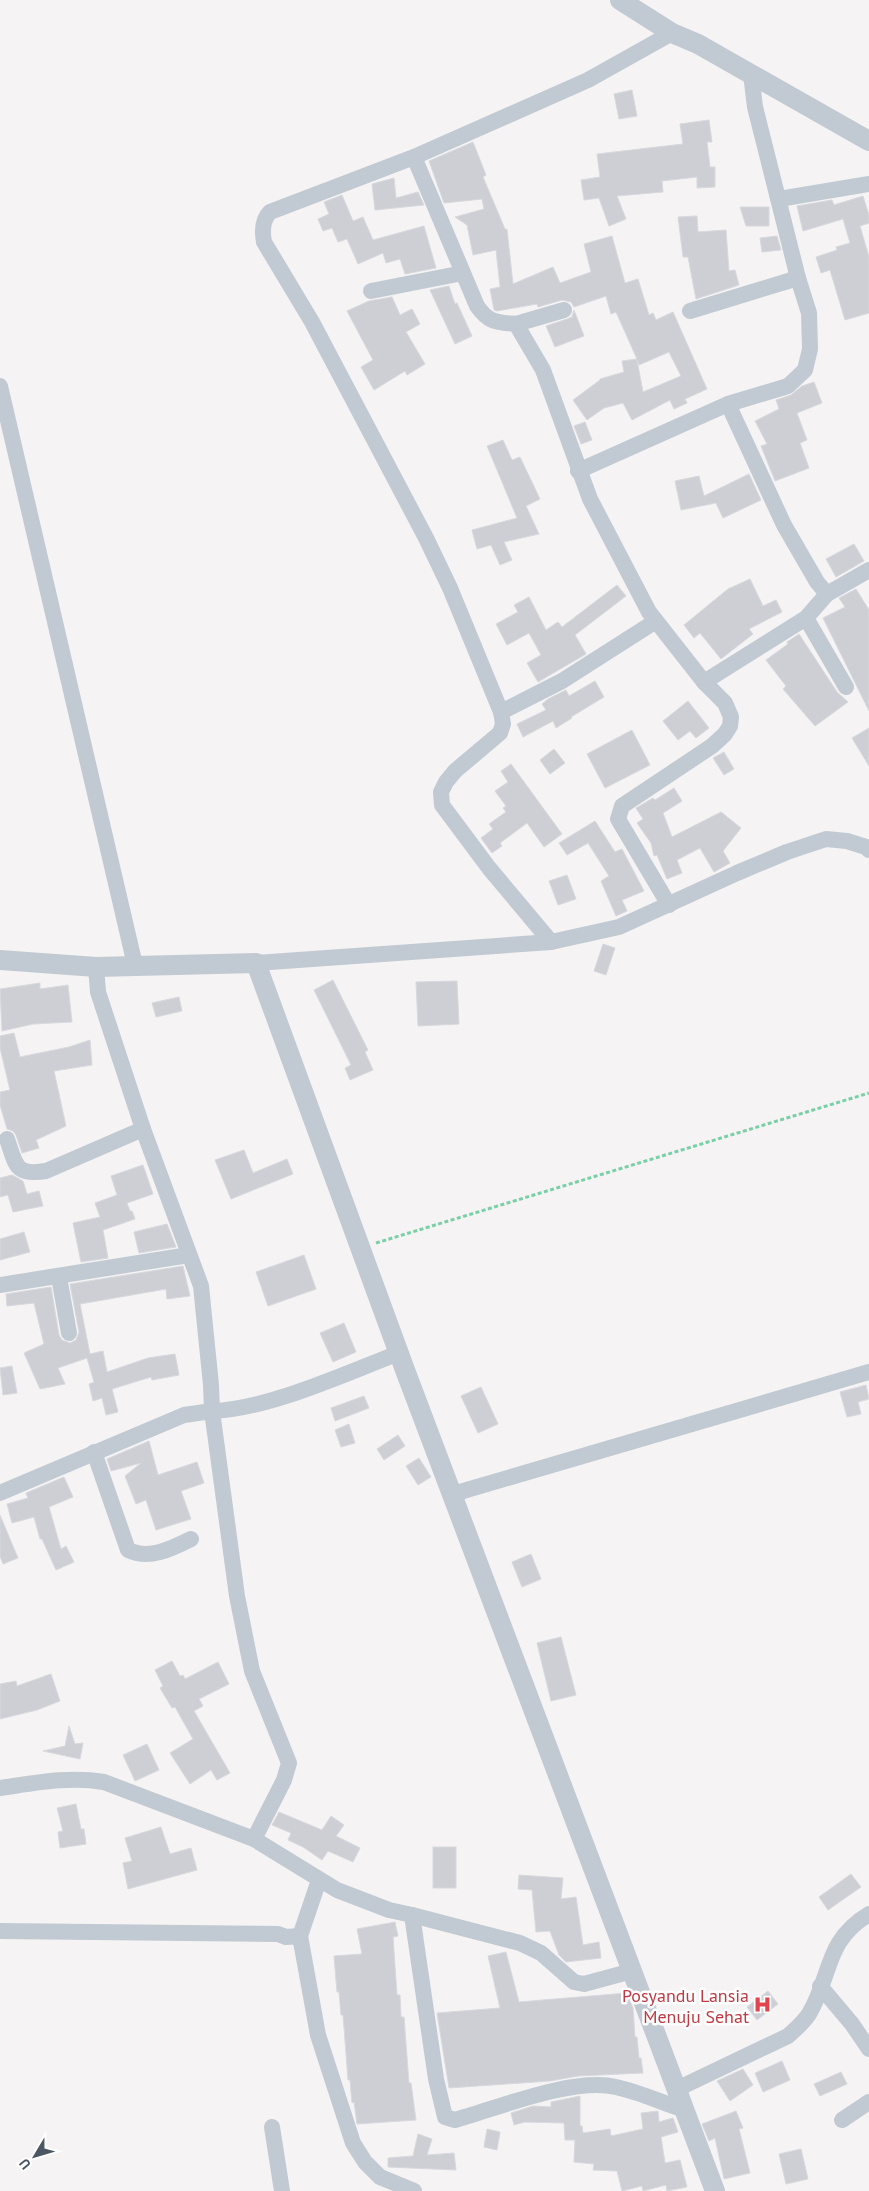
<svg xmlns="http://www.w3.org/2000/svg" width="869" height="2191" viewBox="0 0 869 2191" font-family="'PT Sans',sans-serif">
<rect width="100%" height="100%" fill="#f5f3f3"/>
<!-- building -->
<g fill="#cdcfd5" stroke="#d7d9de" fill-rule="evenodd">
<polygon points="632,90 637,116 619,119 614,94"/>
<polygon points="709,120 712,142 707,142 710,167 715,167 715,187 697,188 697,177 662,181 663,192 617,196 626,219 609,226 599,198 584,200 581,180 600,177 597,154 683,144 680,124"/>
<path d="M473,142L486,175L483,177L505,229H507L513,284L553,267L560,283L591,272L584,244L612,236L625,283L638,279L649,315L653,313L656,320L673,312L707,389L685,399L687,403L674,409L670,400L632,420L623,403L604,408L587,420L573,400L600,380V379L624,372L622,361L637,359L616,312L611,314L606,296L574,307L571,302L562,300L538,307L537,304L497,311L494,310L490,289L500,287L496,250L473,255L467,225L455,217L484,209L482,199L444,203L429,161ZM669,352L681,376L643,392L637,360L639,365Z"/>
<polygon points="394,178 396,198 418,192 424,205 375,210 372,184"/>
<polygon points="342,195 353,221 363,217 373,240 424,226 436,268 405,274 400,259 386,263 383,253 358,264 347,239 338,242 332,228 323,231 318,219 329,214 324,202"/>
<polygon points="863,196 869,215 869,223 860,226 869,257 869,313 845,320 830,270 821,273 816,257 837,250 836,247 850,243 843,219 803,231 797,206 832,200 834,205"/>
<polygon points="740,207 769,207 769,226 746,226"/>
<polygon points="697,216 698,232 726,230 729,271 735,270 739,285 696,299 688,257 683,257 678,217"/>
<polygon points="777,236 781,250 762,252 760,238"/>
<polygon points="449,286 455,304 457,303 472,336 455,344 430,290"/>
<polygon points="392,297 400,315 412,309 420,324 406,332 425,364 407,375 405,371 374,390 361,367 373,360 347,311 369,301"/>
<polygon points="574,310 584,336 555,347 546,326 567,319 572,317"/>
<polygon points="814,382 822,403 797,413 807,440 800,443 809,468 775,481 761,446 767,444 755,421 779,409 776,400 791,395 802,386"/>
<polygon points="585,422 592,440 581,444 574,426"/>
<polygon points="503,440 512,460 520,457 540,499 526,506 539,534 504,542 512,560 500,565 491,545 477,549 472,530 517,518 487,446"/>
<polygon points="749,474 761,500 723,518 716,503 681,510 675,481 699,476 704,496"/>
<polygon points="854,544 864,561 836,577 826,559"/>
<polygon points="750,579 763,606 776,600 782,612 749,629 753,634 721,659 700,633 694,638 684,625 728,589"/>
<polygon points="617,585 626,596 575,635 586,654 538,682 527,663 541,655 529,633 507,645 496,624 518,612 514,605 529,597 546,630 558,622 562,627"/>
<polygon points="856,589 869,610 869,711 823,618 845,607 839,598"/>
<polygon points="799,634 837,692 848,702 815,726 783,689 786,686 766,660 788,644 787,642"/>
<polygon points="595,681 604,697 571,717 572,718 556,728 553,721 523,737 517,724 546,710 542,704 548,699 566,690 569,696"/>
<polygon points="688,701 709,728 696,738 690,731 678,740 663,721"/>
<polygon points="869,728 869,766 852,738"/>
<polygon points="632,730 650,765 605,788 587,754"/>
<polygon points="554,749 565,763 550,774 540,760"/>
<polygon points="724,752 734,769 724,775 713,758"/>
<polygon points="511,764 562,834 544,847 527,823 500,843 502,846 492,853 481,838 493,829 489,824 506,812 503,808 506,806 495,791 508,782 501,771"/>
<polygon points="674,788 682,801 663,813 672,837 721,812 741,828 723,851 730,863 714,872 700,848 677,860 682,873 667,879 657,855 654,856 651,843 637,823 643,819 636,808 653,798 655,800"/>
<polygon points="595,821 615,852 622,849 644,891 622,900 627,911 616,916 601,881 609,876 588,843 567,855 559,843"/>
<polygon points="567,875 576,899 558,905 549,881"/>
<polygon points="603,944 615,948 606,975 594,971"/>
<polygon points="333,980 368,1050 365,1052 373,1070 350,1080 345,1068 351,1065 314,990"/>
<polygon points="457,981 459,1024 418,1026 416,982"/>
<polygon points="40,983 40,989 68,985 72,1022 33,1024 2,1031 0,989"/>
<polygon points="179,997 182,1011 156,1017 152,1003"/>
<polygon points="14,1033 20,1057 69,1047 90,1040 92,1065 54,1071 66,1126 36,1140 39,1148 22,1153 16,1135 13,1131 7,1129 0,1105 0,1092 10,1090 0,1048 0,1036"/>
<polygon points="244,1150 253,1173 287,1159 293,1174 231,1199 215,1160"/>
<polygon points="143,1165 153,1194 127,1203 130,1211 132,1211 135,1219 103,1230 108,1258 81,1262 73,1223 100,1217 95,1203 117,1195 111,1176"/>
<polygon points="12,1175 23,1181 27,1194 39,1191 43,1206 13,1212 8,1195 0,1197 0,1178"/>
<polygon points="167,1224 176,1247 139,1253 134,1232"/>
<polygon points="24,1232 30,1252 0,1260 0,1239"/>
<polygon points="304,1255 316,1289 268,1306 256,1272"/>
<polygon points="183,1266 190,1296 167,1299 166,1289 80,1304 90,1354 103,1351 107,1372 148,1358 175,1354 179,1375 152,1380 151,1377 112,1389 118,1412 106,1415 102,1398 93,1401 89,1384 94,1382 87,1358 58,1368 65,1384 40,1389 24,1353 44,1344 34,1303 7,1306 6,1294 51,1287 59,1335 62,1340 70,1343 76,1340 79,1332 70,1284"/>
<polygon points="344,1323 356,1352 333,1362 320,1333"/>
<polygon points="12,1366 17,1393 3,1395 0,1368"/>
<polygon points="866,1385 869,1399 858,1402 861,1414 847,1417 840,1392"/>
<polygon points="481,1387 498,1424 478,1433 461,1396"/>
<polygon points="364,1396 369,1408 335,1421 331,1408"/>
<polygon points="349,1424 355,1443 341,1447 335,1430"/>
<polygon points="398,1435 405,1446 384,1460 377,1449"/>
<polygon points="149,1441 158,1475 197,1462 204,1483 181,1491 191,1519 156,1530 146,1500 136,1504 125,1476 141,1463 111,1471 107,1459"/>
<polygon points="419,1458 431,1477 418,1485 406,1466"/>
<polygon points="64,1477 73,1497 49,1507 61,1549 66,1546 74,1562 56,1570 42,1539 40,1539 34,1517 12,1523 7,1504 28,1498 26,1493"/>
<polygon points="0,1515 18,1558 3,1564 0,1556"/>
<polygon points="531,1554 541,1579 522,1587 512,1562"/>
<polygon points="561,1637 576,1695 551,1701 537,1643"/>
<polygon points="172,1661 180,1676 183,1675 185,1679 218,1662 229,1684 199,1699 203,1706 194,1711 230,1773 217,1780 211,1770 190,1784 170,1753 193,1739 175,1707 172,1708 160,1688 163,1686 155,1670"/>
<polygon points="51,1674 60,1701 37,1710 0,1719 0,1684 16,1681 17,1686"/>
<polygon points="69,1726 75,1744 83,1743 80,1759 43,1751 65,1746"/>
<polygon points="147,1744 159,1770 135,1781 123,1755"/>
<polygon points="76,1804 81,1829 84,1829 86,1844 60,1848 58,1832 63,1831 57,1808"/>
<polygon points="279,1812 322,1830 331,1816 344,1825 336,1836 360,1848 353,1862 328,1851 322,1860 303,1847 288,1840 291,1833 272,1825"/>
<polygon points="161,1827 170,1854 191,1848 197,1870 128,1889 123,1863 132,1861 125,1838"/>
<rect x="433" y="1847" width="23" height="41"/>
<polygon points="851,1874 861,1887 828,1910 819,1897"/>
<polygon points="519,1875 563,1878 561,1899 576,1897 583,1945 599,1942 601,1958 566,1962 559,1955 550,1931 536,1932 532,1890 518,1889"/>
<polygon points="395,1922 398,1936 393,1937 397,1995 400,1995 401,2017 404,2017 409,2083 411,2083 416,2120 357,2124 354,2102 352,2103 350,2080 348,2080 343,2015 341,2015 339,1992 337,1992 334,1956 362,1954 357,1929"/>
<polygon points="506,1952 519,2002 627,1993 633,2008 635,2037 637,2037 639,2058 641,2058 643,2073 578,2076 550,2081 449,2088 437,2013 500,2008 488,1956"/>
<polygon points="768,1991 778,2004 757,2020 747,2007"/>
<polygon points="782,2061 790,2080 763,2092 755,2073"/>
<polygon points="743,2069 753,2085 730,2101 717,2081"/>
<polygon points="841,2072 847,2084 820,2096 814,2084"/>
<polygon points="580,2096 580,2126 582,2126 583,2133 610,2129 611,2136 643,2129 641,2113 658,2111 659,2122 673,2118 678,2132 661,2137 665,2163 680,2160 687,2187 667,2191 666,2185 643,2191 642,2186 622,2191 617,2171 593,2170 594,2164 574,2162 575,2140 565,2140 564,2123 525,2122 514,2125 511,2113 533,2106 551,2107 551,2102"/>
<polygon points="736,2111 743,2128 739,2129 750,2173 724,2179 715,2138 709,2141 702,2124"/>
<polygon points="487,2129 500,2132 497,2150 484,2147"/>
<polygon points="418,2134 432,2139 427,2155 454,2153 456,2170 388,2167 388,2158 413,2156"/>
<polygon points="801,2149 808,2179 786,2184 779,2154"/>
</g>
<g fill="none" stroke-linecap="round" stroke-linejoin="round">
<!-- path -->
<polyline stroke="#7ad0a6" stroke-width="3" stroke-dasharray="4 2.5" stroke-linecap="butt" points="376,1243 869,1093"/>
<!-- minor -->
<g stroke="#c1cad2" stroke-width="16">
<path d="M414,157L477,306C489,323 496,322 516,324L543,370L590,499L649,612L704,682L725,703L731,717L730,726L725,734L712,746L622,806L618,819L669,905"/>
<polyline points="779,199 869,184"/>
<polyline points="371,291 463,273"/>
<polyline points="690,311 798,278"/>
<polyline points="516,324 564,310"/>
<polyline points="0,386 135,965"/>
<polyline points="728,404 788,386 805,370 810,349 809,313 798,278 755,107 751,74"/>
<polyline points="578,471 728,404 784,525 817,582 827,594 869,570"/>
<polyline points="806,618 846,687"/>
<polyline points="704,682 806,618 827,594"/>
<polyline points="501,712 562,681 656,621"/>
<path d="M551,942L489,868L442,805L441,792L446,782L455,771L500,733L503,724L501,712L450,588L426,538L312,322L264,242C262,231 262,220 270,212L414,157L588,80L672,33"/>
<polyline points="256,963 551,942 619,927 737,873 787,852 826,839 847,841 866,847 869,850"/>
<path d="M7,1139C16,1165 15,1176 46,1171L143,1129"/>
<polyline points="59,1277 69,1333"/>
<polyline points="0,1285 189,1255"/>
<path d="M94,1452L128,1550C149,1560 171,1549 191,1539"/>
<polyline points="0,1493 184,1415 212,1411 211,1385 201,1286 143,1129 98,992 96,967"/>
<polyline points="453,1494 869,1372"/>
<path d="M0,1788C35,1783 68,1776 104,1782L254,1839L337,1890L389,1910L412,1915L436,2079L445,2117L455,2120C498,2108 573,2077 616,2087C639,2092 663,2103 685,2110"/>
<path d="M254,1839L284,1780L289,1763L252,1671L237,1596L212,1411C269,1409 344,1374 399,1353"/>
<polyline points="412,1915 520,1943 541,1953 574,1982 584,1984 632,1971"/>
<polyline points="0,1931 278,1934 286,1937 300,1936 318,2035 353,2143 365,2162 380,2177 414,2191"/>
<polyline points="300,1936 319,1880"/>
<polyline points="820,1986 852,2024 869,2049"/>
<path d="M677,2089L788,2036C796,2029 803,2023 809,2014C832,1976 824,1941 869,1914"/>
<polyline points="842,2120 869,2102"/>
<polyline points="272,2127 282,2191"/>
</g>
<!-- tertiary -->
<g stroke="#c1cad2" stroke-width="20">
<polyline points="620,0 672,33 698,44 869,141"/>
<polyline points="0,960 96,967 256,963 405,1370 715,2191"/>
</g>
</g>
<!-- icons -->
<defs>
<symbol id="hospital-bare" viewBox="-9 -9 18 18"><path d="M-5-5h3v3.5h4V-5h3V5h-3V1.5h-4V5h-3Z" fill="#e0444e" stroke="#fff" stroke-width="2.5" paint-order="stroke"/></symbol>
</defs>
<g fill-rule="evenodd">
<use href="#hospital-bare" x="750" y="1992" width="25" height="25"/>
</g>
<g text-anchor="middle" dominant-baseline="central" stroke-width="5" stroke-linejoin="round" paint-order="stroke">
<!-- health labels -->
<g font-size="18" fill="#be3a42" stroke="#fff" text-anchor="end">
<text x="749" y="1995">Posyandu Lansia<tspan x="749" dy="21">Menuju Sehat</tspan></text>
</g>
</g>
<!-- north arrow -->
<g transform="translate(35 2156) rotate(232)" stroke="#ffffff" stroke-width="4" paint-order="stroke">
<path d="M0-4L9 19L0 12L-9 19Z" fill="#4a5661"/>
<text y="-8" font-size="14" font-weight="bold" text-anchor="middle" fill="#4a5661">U</text>
</g>
</svg>
